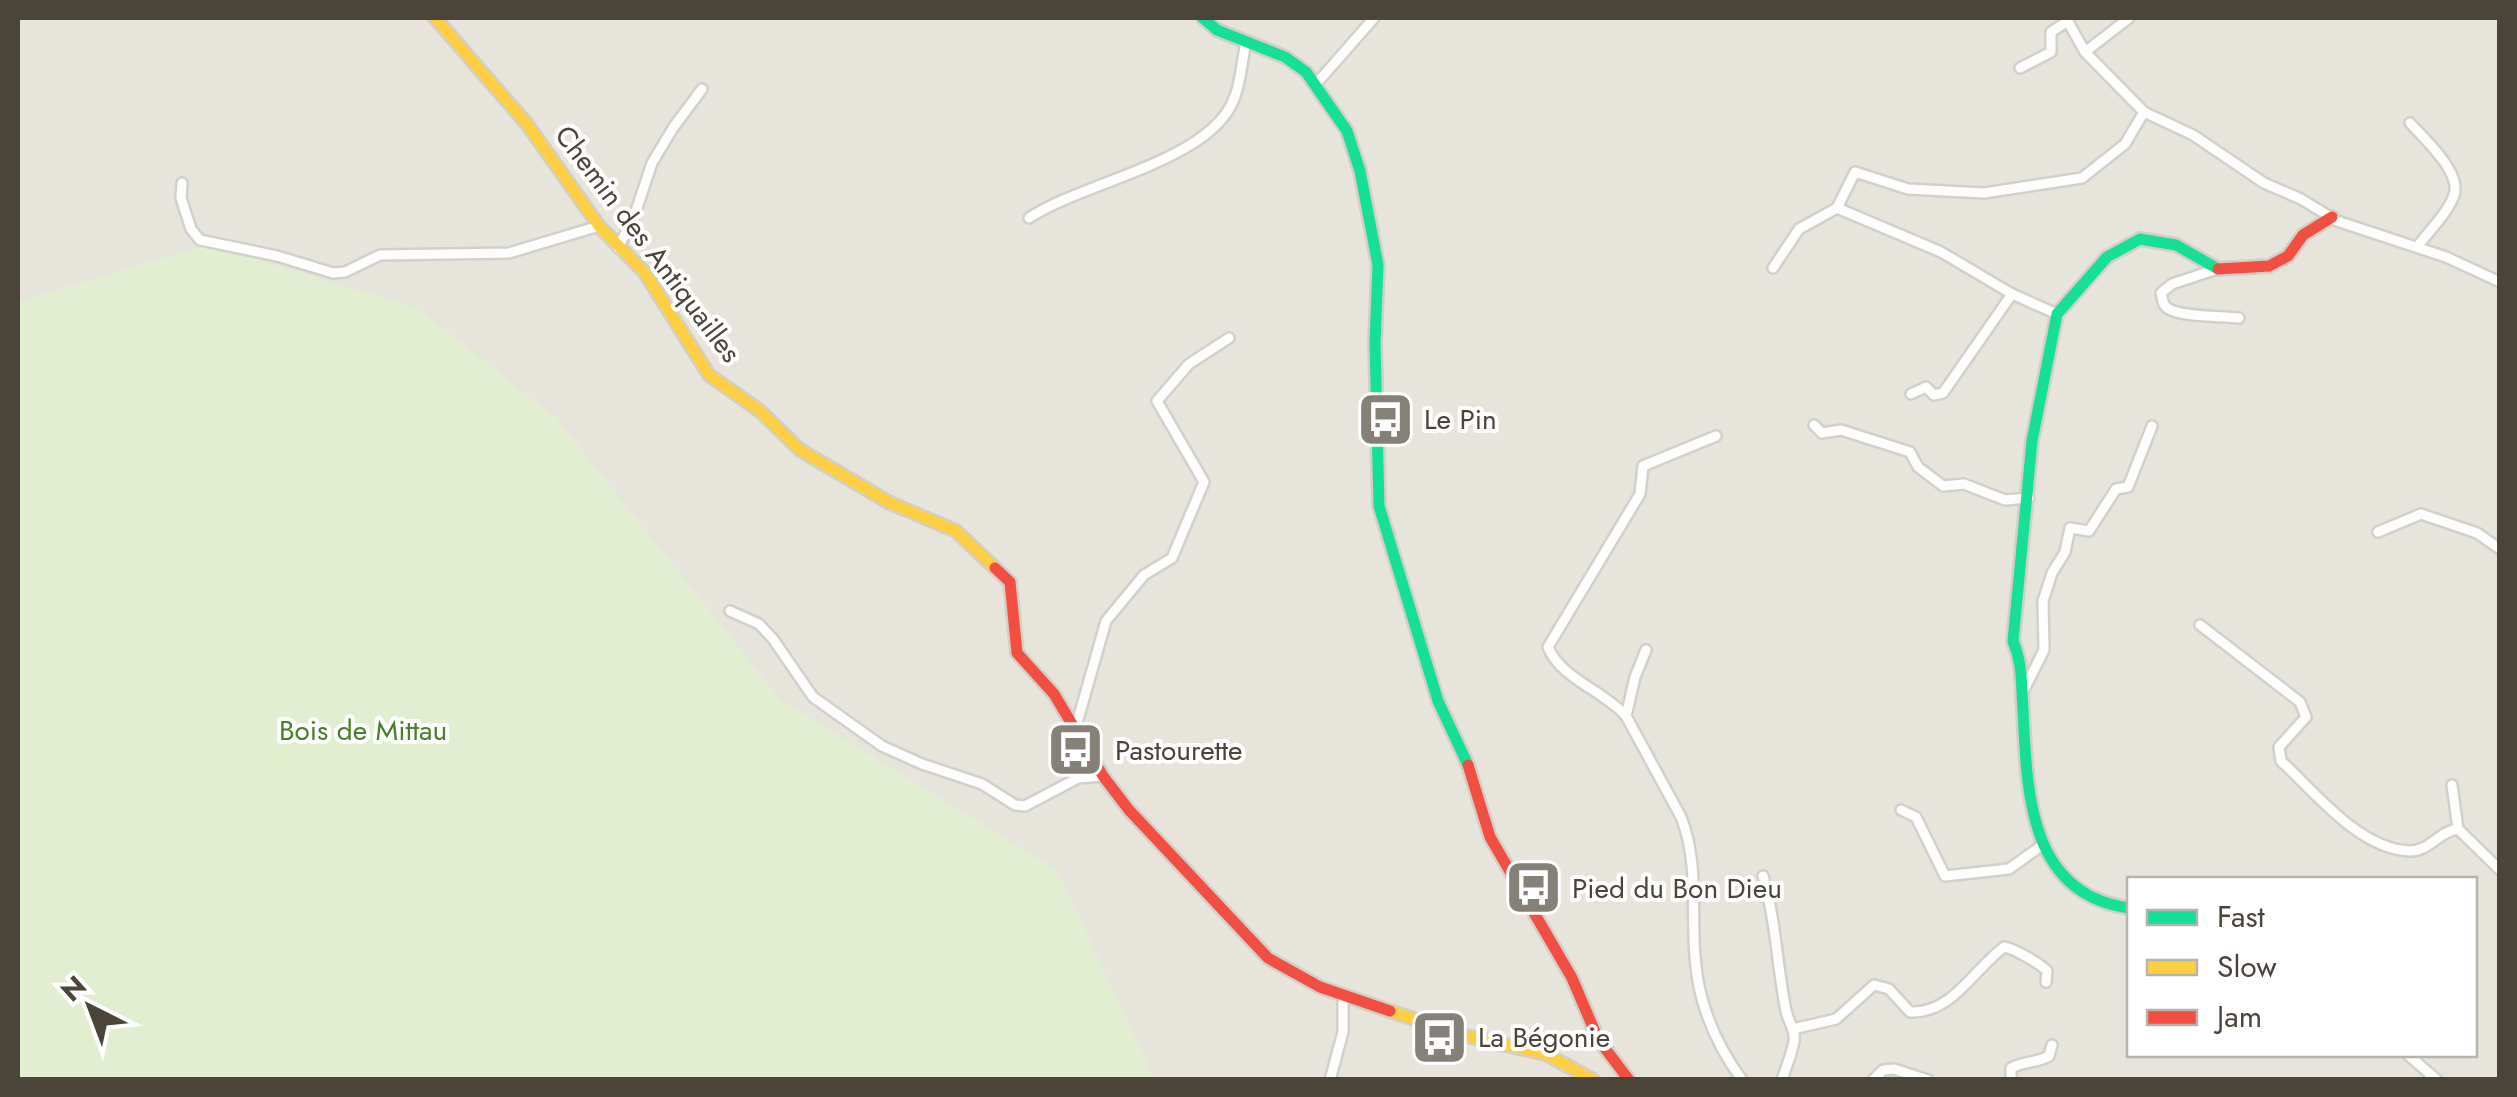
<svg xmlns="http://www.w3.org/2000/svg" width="2517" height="1097" viewBox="0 0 2517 1097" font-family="Jost,sans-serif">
<rect width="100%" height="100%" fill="#f4f2ee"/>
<!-- residential -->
<path fill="#e7e4dc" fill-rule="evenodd" d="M18,18H2499V1079H1154L1057,871L779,699L555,417L209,245L18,302ZM2130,880H2474V1054H2130Z"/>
<!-- green -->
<polygon fill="#e1eecf" points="209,245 417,308 555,417 779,699 1057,871 1154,1079 18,1080 18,302"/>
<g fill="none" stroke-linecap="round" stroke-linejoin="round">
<defs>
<g id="street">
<polyline points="2066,18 2085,52 2144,112 2193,135 2264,183 2301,199 2337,221 2446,257 2500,282"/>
<polyline points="2085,52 2129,18"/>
<polyline points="2020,68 2051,52 2051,32 2068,21"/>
<polyline points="1316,84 1374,18"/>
<path d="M2410,123C2424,138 2462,173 2454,195C2448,213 2428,232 2417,247"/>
<polyline points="182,183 181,198 191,229 200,240 277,256 333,273 345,272 380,255 509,253 599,226"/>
<polyline points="1837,208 1855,172 1908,189 1984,193 2082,178 2125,144 2144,112"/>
<path d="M1029,218C1084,181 1214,161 1235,96C1241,80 1242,60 1246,43"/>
<polyline points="618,248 635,214 652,163 673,128 702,89"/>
<polyline points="1773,268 1799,229 1837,208 1941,252 2012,294 2057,314"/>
<path d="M2217,269L2172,284L2161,293C2163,300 2162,305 2169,309C2182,317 2222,316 2239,318"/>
<polyline points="1911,394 1926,387 1934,395 1943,393 2012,294"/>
<polyline points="1814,425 1822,433 1841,430 1910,452 1918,467 1943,486 1964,484 2005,500 2029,498"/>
<path d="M1716,436L1643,466L1640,494L1548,647C1561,679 1603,690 1626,716L1681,817C1699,862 1691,910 1695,957C1698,1002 1715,1043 1742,1080"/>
<polyline points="2378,532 2421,514 2477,533 2500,549"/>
<polyline points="730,611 759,624 773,639 813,697 882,746 922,764 982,784 1015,805 1025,806 1078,778 1103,776"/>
<path d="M2200,625L2300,702L2306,717L2279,747L2281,761C2315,792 2359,849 2409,851C2429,852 2439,831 2458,829L2500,870"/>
<polyline points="2025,688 2044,650 2043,601 2052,573 2065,552 2070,528 2089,531 2116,489 2128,487 2152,426"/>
<polyline points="1626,716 1635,677 1646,650"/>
<polyline points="1075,730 1106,621 1144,575 1172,558 1204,482 1157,401 1189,364 1229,338"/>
<polyline points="2452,785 2458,829"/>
<polyline points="1901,810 1916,817 1945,876 2009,869 2041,846"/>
<path d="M1763,876C1776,921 1777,966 1786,1011C1788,1021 1796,1031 1794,1041C1792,1054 1786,1067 1782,1080"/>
<path d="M1793,1029L1836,1019L1874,985L1889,989L1910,1012C1952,1014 1973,970 2004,947C2013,948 2041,964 2047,971L2046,982"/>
<polyline points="2407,1054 2437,1080"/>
<polyline points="1330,1080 1343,1032 1343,998"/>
<polyline points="1873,1080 1883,1070 1894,1069 1928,1080"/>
<path d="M2011,1080V1068C2024,1061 2037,1063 2049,1056L2052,1045"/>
</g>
<g id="fast">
<polyline points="1203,18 1217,30 1285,57 1306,72 1347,131 1360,171 1378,265 1375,343 1379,506 1438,701 1468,765"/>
<path d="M2130,908C2028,895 2027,791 2023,710C2021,685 2023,665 2013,641L2032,441L2057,314L2107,257L2140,239L2176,245L2218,269"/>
</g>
<g id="slow">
<polyline points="435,18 527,124 599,226 645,273 709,375 760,411 800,450 890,503 956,531 995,568"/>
<polyline points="1390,1011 1462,1035 1546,1054 1593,1080"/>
</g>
<g id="jam">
<polyline points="2218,269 2269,266 2288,256 2303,235 2332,217"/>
<polyline points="995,568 1010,582 1017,653 1054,694 1103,776 1129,810 1268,958 1320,987 1390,1011"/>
<polyline points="1468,765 1490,837 1572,978 1598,1039 1629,1080"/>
</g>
</defs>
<!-- street casing -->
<use href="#street" stroke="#d2d0cb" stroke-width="14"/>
<!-- fast casing -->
<use href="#fast" stroke="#d3cfc5" stroke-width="16"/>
<!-- slow casing -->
<use href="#slow" stroke="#d3cfc5" stroke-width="16"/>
<!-- jam casing -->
<use href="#jam" stroke="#d3cfc5" stroke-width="16"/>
<!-- street -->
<use href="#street" stroke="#fdfdfc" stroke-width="9"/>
<!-- fast -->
<use href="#fast" stroke="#16e098" stroke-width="11"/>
<!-- slow -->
<use href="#slow" stroke="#ffcf43" stroke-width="11"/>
<!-- jam -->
<use href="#jam" stroke="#f24e42" stroke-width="11"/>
</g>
<!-- icons -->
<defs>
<symbol id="bus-square" viewBox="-11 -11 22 22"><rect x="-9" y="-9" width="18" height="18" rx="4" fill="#868178" stroke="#fff"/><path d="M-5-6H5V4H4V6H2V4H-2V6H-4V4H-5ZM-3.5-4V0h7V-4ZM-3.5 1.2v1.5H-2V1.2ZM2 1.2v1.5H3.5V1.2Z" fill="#fff"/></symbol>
</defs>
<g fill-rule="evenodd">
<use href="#bus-square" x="1354" y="388" width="63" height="63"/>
<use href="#bus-square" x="1044" y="718" width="63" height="63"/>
<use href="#bus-square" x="1502" y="856" width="63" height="63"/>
<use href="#bus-square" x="1408" y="1006" width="63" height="63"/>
</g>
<g text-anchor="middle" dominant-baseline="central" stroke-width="8" stroke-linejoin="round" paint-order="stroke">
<!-- street labels -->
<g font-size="28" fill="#4b4439" stroke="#fff">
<text transform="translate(648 244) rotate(53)">Chemin des Antiquailles</text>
</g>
<!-- poi labels -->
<g font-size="28" fill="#4b4439" stroke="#fff" text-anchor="start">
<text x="1424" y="419">Le Pin</text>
<text x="1115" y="750">Pastourette</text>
<text x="1572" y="888">Pied du Bon Dieu</text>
<text x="1478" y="1037">La Bégonie</text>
</g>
<!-- park labels -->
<g font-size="28" fill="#4a7f2a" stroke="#fff">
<text x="363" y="730">Bois de Mittau</text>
</g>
</g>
<!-- border -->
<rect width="2517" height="1097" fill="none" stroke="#4b4439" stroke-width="40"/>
<!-- legend -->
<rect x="2127" y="877" width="350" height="180" fill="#ffffff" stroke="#b7b4b0" stroke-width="2.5"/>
<rect x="2147" y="910" width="50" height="15" fill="#16e098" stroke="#b7b4b0" stroke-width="2.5"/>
<text x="2217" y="927" font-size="30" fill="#4b4439">Fast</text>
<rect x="2147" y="960" width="50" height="15" fill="#ffcf43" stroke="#b7b4b0" stroke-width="2.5"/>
<text x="2217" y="977" font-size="30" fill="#4b4439">Slow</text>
<rect x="2147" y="1010" width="50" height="15" fill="#f24e42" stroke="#b7b4b0" stroke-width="2.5"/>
<text x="2217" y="1027" font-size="30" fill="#4b4439">Jam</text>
<!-- north arrow -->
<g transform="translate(90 1007) rotate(318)" stroke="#ffffff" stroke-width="8" paint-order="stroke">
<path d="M0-8L18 38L0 25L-18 38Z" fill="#4b4439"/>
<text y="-15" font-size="28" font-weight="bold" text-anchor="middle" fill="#4b4439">N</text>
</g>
</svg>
